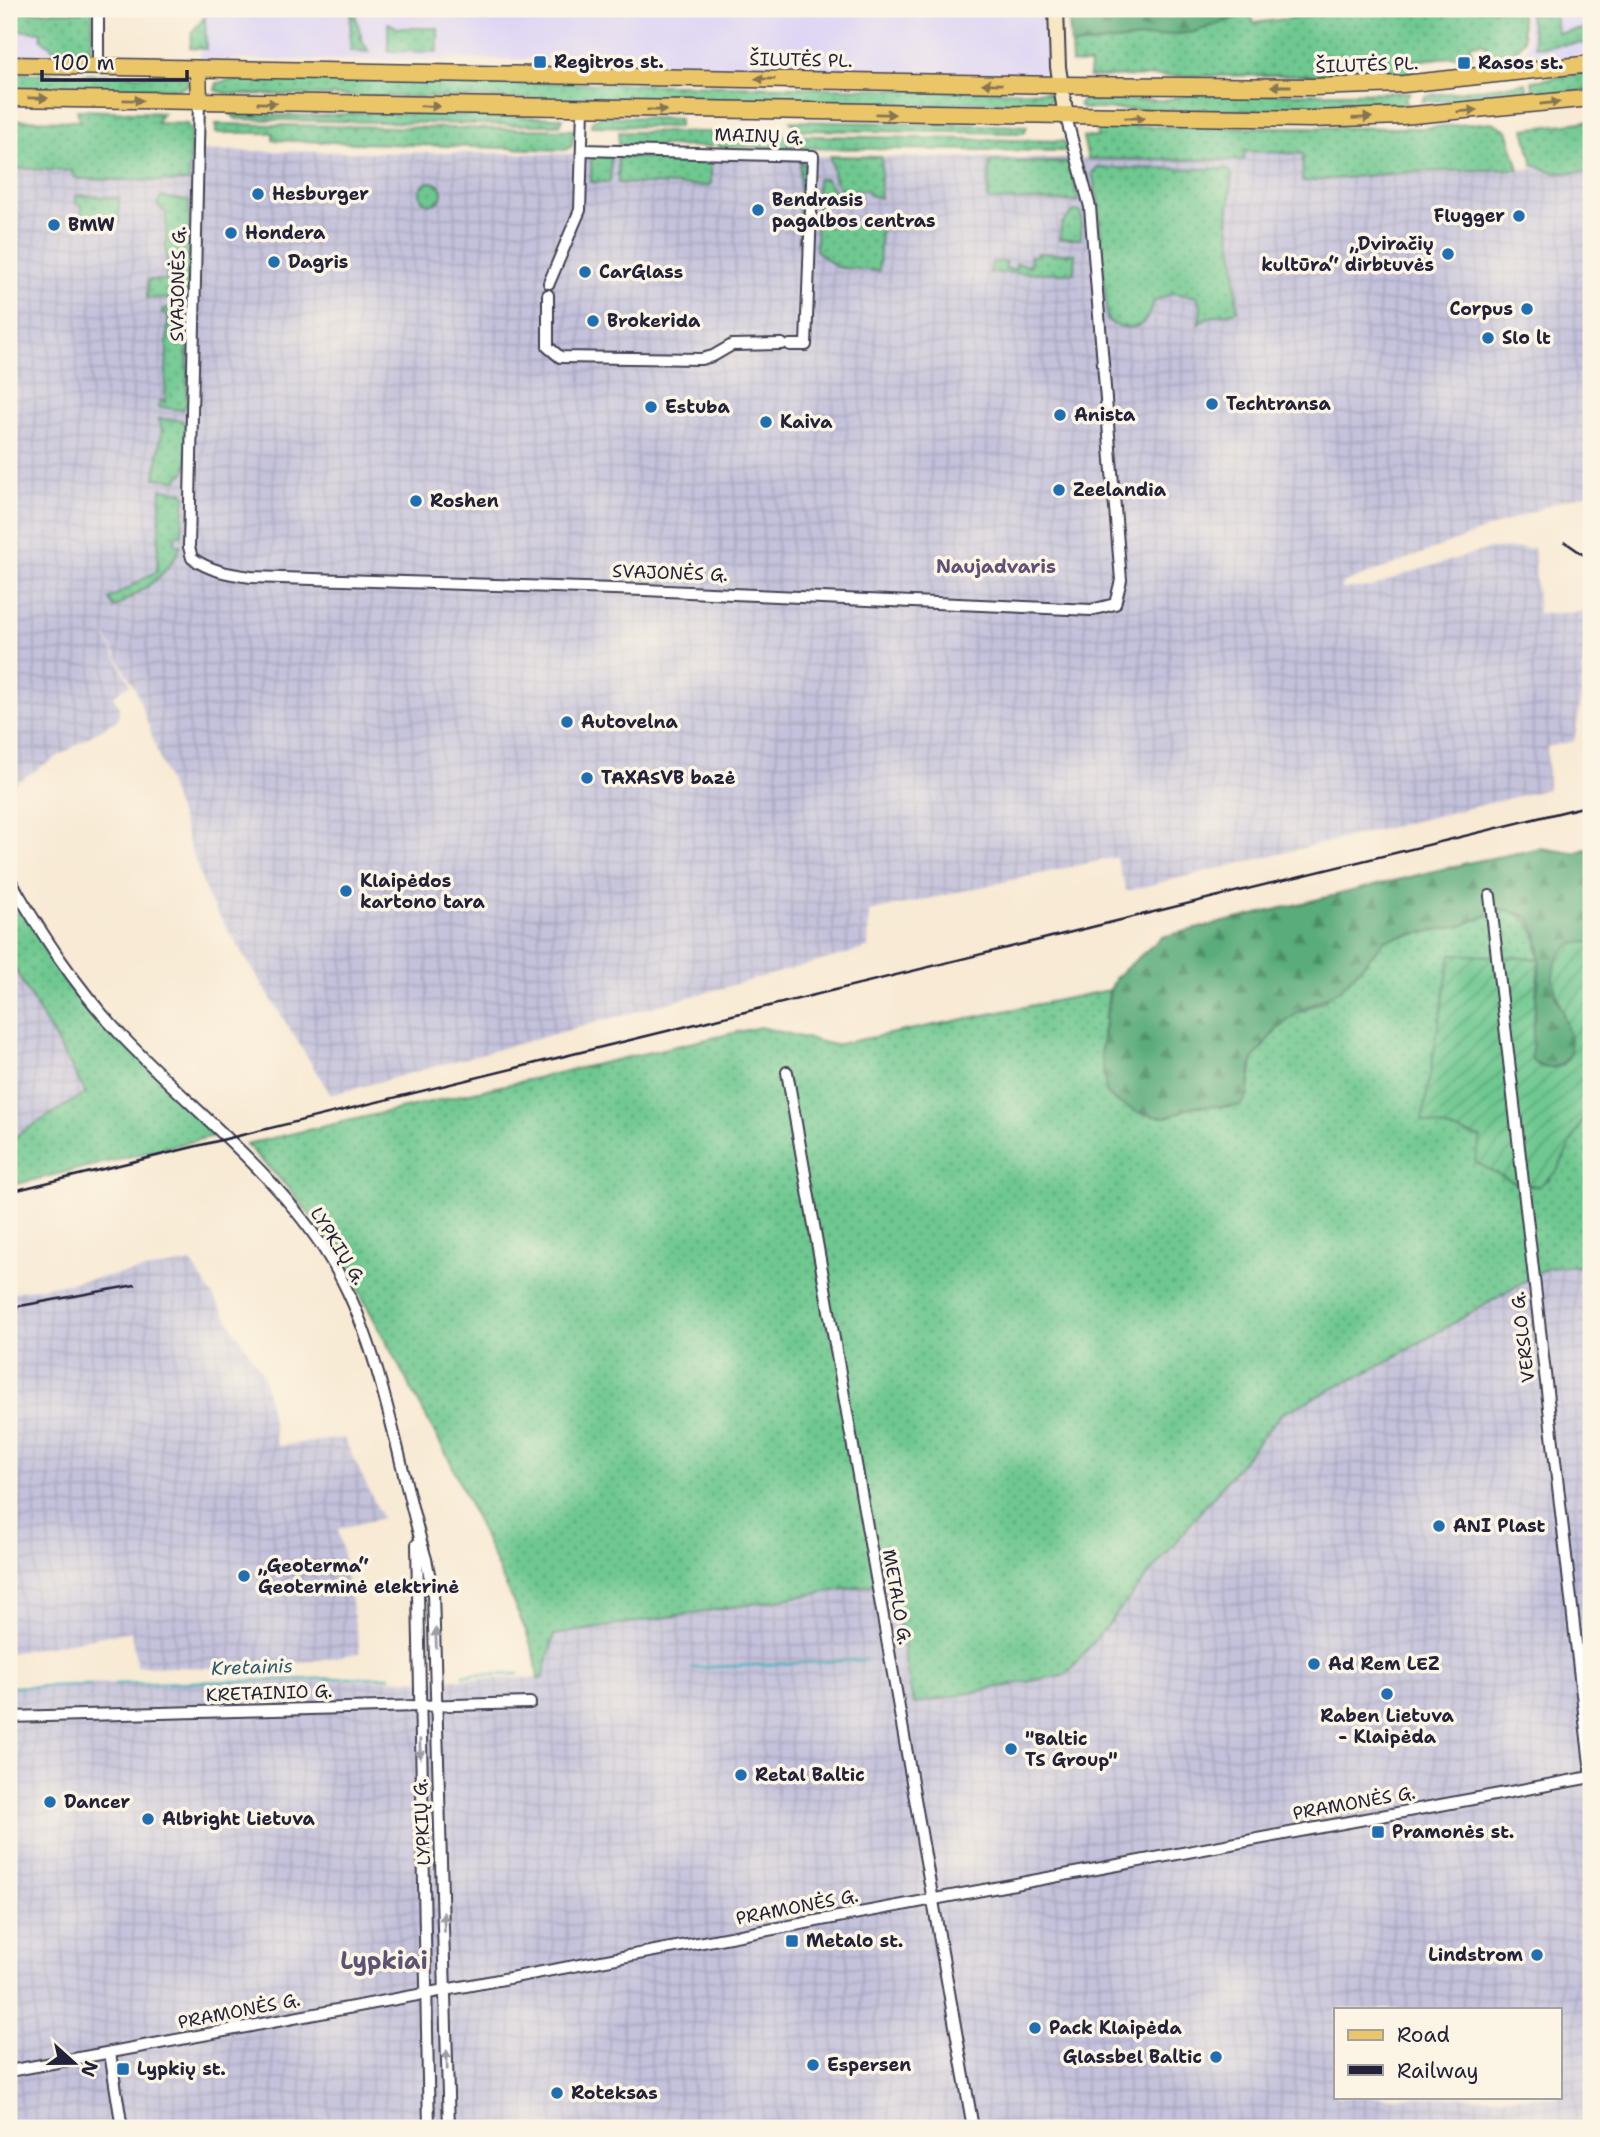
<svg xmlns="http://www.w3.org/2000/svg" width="1600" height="2137" viewBox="0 0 1600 2137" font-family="'Shantell Sans',sans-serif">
<defs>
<pattern id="industrial-grid" width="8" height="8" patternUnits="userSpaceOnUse" patternTransform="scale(1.75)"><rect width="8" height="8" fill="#c3c1db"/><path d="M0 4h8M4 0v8" fill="none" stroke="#a7a6bd"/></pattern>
<pattern id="grass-dots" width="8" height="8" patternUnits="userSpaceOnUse" patternTransform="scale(1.75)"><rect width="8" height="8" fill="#6ec890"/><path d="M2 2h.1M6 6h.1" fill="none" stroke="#5aa277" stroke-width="1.8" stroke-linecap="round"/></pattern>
<pattern id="forest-firs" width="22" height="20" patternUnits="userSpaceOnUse" patternTransform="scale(1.75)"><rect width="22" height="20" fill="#5aac7a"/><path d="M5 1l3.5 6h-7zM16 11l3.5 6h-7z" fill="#4a8c65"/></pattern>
<pattern id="garden-furrows" width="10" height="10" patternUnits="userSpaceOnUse" patternTransform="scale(1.75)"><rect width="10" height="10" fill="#6ec890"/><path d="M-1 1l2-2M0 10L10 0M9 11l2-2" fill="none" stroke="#5aa277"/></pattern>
</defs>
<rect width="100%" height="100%" fill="#fcf5e5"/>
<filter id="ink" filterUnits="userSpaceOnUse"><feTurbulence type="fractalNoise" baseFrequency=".0143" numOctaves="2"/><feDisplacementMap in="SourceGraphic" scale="14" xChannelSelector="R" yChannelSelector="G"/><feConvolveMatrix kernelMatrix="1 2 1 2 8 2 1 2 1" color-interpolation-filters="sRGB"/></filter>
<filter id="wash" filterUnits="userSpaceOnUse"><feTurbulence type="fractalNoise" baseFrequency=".00686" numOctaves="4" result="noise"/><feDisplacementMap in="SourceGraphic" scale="28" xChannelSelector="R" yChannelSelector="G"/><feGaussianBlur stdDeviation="1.57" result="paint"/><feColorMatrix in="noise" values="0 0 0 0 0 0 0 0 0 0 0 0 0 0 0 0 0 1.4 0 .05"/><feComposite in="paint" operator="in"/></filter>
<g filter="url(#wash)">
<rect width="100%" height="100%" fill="#f8ead4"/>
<!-- built -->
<g fill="#ded5f5">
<polygon points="201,9 1047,9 1049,63 1044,71 1031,77 819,72 591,59 200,60"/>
<polygon points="1524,9 1591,9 1591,53 1525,63 1528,37"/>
<polygon points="9,30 41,32 43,39 65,58 9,57"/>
</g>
<!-- industrial -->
<g fill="url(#industrial-grid)" fill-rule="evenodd">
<polygon points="9,149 1244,160 1244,151 1303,154 1303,182 1408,172 1591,167 1591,493 1563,500 1342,584 1342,589 1372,587 1405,574 1488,549 1534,548 1538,614 1585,612 1587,616 1580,709 1574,741 1547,747 1548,789 1126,891 1116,857 869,912 868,948 331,1095 208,898 136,690 97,621 130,684 113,696 119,706 118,719 9,787"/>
<polygon points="9,959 86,1093 9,1140"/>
<polygon points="191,1262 263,1374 277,1446 344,1438 382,1518 338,1529 360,1653 262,1669 137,1666 131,1631 9,1653 9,1293"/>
<path d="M1591,1265V2128H9V1687L60,1684L543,1678L554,1635L892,1582L1252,1447L1281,1414L1381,1365L1548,1268ZM1336,2009H1560V2097H1336Z"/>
</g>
<!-- grass -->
<g fill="url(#grass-dots)" stroke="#487566" stroke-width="2">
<polygon points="82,9 93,9 92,53 89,57 65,58 41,39 41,32 9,30 9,11 81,12"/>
<polygon points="351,9 354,9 362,40 369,52 350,51"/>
<polygon points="1246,9 1251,9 1253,23 1362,9 1520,9 1524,39 1517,50 1487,54 1485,43 1470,44 1472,55 1410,61 1413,74 1089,77 1090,64 1072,63 1071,46 1194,32 1246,14"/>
<polygon points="1528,9 1532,9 1533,15 1555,13 1557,33 1591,28 1591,46 1582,43 1535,47"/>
<polygon points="205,17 206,49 190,48 192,32"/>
<polygon points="388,23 398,28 438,28 438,52 388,51"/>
<polygon points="1591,72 1591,90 1534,96 1532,81"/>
<path d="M9,73L180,76L188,78L190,84L179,89C122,88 66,91 9,90Z"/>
<path d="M304,78L1049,92L1052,99L1046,104L967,102L943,106L229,94L215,90L217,83C245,76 276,83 304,78Z"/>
<polygon points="1526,83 1528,95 1490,100 1422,101 1425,96"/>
<polygon points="1410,92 1404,99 1411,108 1260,111 1083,109 1079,104 1082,100 1164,100 1190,95"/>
<polygon points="77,110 163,113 156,123 187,124 191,130 189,182 81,179 74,177 72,171 9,168 9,120 80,121"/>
<polygon points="365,112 563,118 559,125 524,125 236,119 231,114 320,116"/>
<polygon points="601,116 679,119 679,127 591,126 592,121"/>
<polygon points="790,121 1027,126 1024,133 798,130"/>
<polygon points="1591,121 1591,172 1556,173 1533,165 1524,129"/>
<polygon points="1492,122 1507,130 1519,169 1408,172 1302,182 1303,154 1245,151 1244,160 1088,159 1083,137 1098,137 1095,126 1424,128"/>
<polygon points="216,124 575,130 572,146 565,150 273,140 273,133 216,133"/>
<polygon points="619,132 713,132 712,147 618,145"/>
<polygon points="718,134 1063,141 1067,151 717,147"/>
<polygon points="594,156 611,156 610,182 591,182 591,161"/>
<path d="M830,156L882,157L880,198L869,195L867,190H854L853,197C834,190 833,174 830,156Z"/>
<polygon points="618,157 711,158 711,183 708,186 618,183"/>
<polygon points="800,160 805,166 804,234 799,241"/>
<polygon points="990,161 1069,163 1078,201 988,200"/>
<path d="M1096,168L1227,169L1232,174L1228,219L1235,261L1237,311L1206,318L1199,324L1201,306L1197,297L1173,293L1154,301C1151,307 1149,317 1144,322C1135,331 1114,328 1107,319L1098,201L1092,173Z"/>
<polygon points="817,179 826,179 844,204 823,204 823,223 881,224 879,271 836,267 816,250"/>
<circle cx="431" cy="193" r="11"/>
<polygon points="76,195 119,198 119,223 81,222 82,205 76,204"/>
<polygon points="161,197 189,201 189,290 181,299 147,298 148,280 166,280 166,213 157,205"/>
<polygon points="1074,211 1081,212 1081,239 1059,239 1062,223"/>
<polygon points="1036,253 1075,254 1074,273 990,273 992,262 1006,262 1006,269 1016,269 1017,263 1030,266 1031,256 1036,256"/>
<polygon points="165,308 185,309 188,314 187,404 183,410 158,407 160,401 165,401 168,316 162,313"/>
<polygon points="158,419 181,420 187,425 187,469 177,480 155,478 162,429"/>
<path d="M161,489L183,492L185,496L182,535H175V545H181C168,577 142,590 114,608L109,599L157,571Z"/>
<polygon points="9,887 61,972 104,1024 222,1134 9,1186 9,1140 86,1093 9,959"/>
<path d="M1502,909C1533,916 1536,930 1539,959L1451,954L1482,1138L1530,1187L1549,1180L1591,1103V1265L1548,1268L1381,1365L1281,1414L1067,1674L913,1704L891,1582L554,1635L543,1678L538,1679L535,1657L526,1631L451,1463L337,1250L291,1191L246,1144L760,1027L834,1045L1109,990L1101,1051L1168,1117L1194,1106L1230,1107L1250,1085L1253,1059L1286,1019L1324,1001L1357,972L1386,939L1464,925Z"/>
</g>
<!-- forest -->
<g fill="url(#forest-firs)" stroke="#3e675a" stroke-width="2">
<polygon points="1068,9 1246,9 1247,14 1194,32 1071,46"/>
<path d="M1591,847V942L1571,944L1555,995C1563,1013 1586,1056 1556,1066C1546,1070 1538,1066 1531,1059C1528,1026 1554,941 1528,918C1521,912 1510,911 1502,909L1464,925L1386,939L1340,990L1301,1010L1275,1031L1253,1059L1247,1097L1240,1106H1194L1168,1117H1157L1137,1112L1113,1100L1106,1091L1101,1051L1110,990L1116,977L1162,937L1467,863L1541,848L1574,853Z"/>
</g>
<!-- garden -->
<path fill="url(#garden-furrows)" stroke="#487566" stroke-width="2" d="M1591,942V1103L1557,1171L1539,1186L1517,1184L1475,1162L1481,1138L1422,1121L1451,954L1539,959L1531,1059C1537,1065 1541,1068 1550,1068C1595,1067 1552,997 1553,977C1554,962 1560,953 1571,944Z"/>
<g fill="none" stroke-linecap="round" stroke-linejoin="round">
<!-- stream -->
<g stroke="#3cadb6" stroke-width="2.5">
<polyline points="691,1668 866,1660"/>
<polyline points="463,1675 518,1674"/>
<polyline points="115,1684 390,1677"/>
<polyline points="9,1687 90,1685"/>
</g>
</g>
</g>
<g filter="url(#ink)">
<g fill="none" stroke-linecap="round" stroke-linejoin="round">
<defs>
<g id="street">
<polyline points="98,66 98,9"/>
<path d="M199,101L189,547L192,558C210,571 229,574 251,577L644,590L1091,610L1115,604L1121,580L1090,207L1066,117"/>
<polyline points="583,150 813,156 806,345 790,345"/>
<polyline points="549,283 580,210 583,108"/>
<polyline points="548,295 548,347 560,357 701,359 713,356 732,345 782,344"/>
<path d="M9,878C41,933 75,986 119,1033C188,1107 275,1170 329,1257C382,1342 397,1463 426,1559L433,1593L449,2128"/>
<polyline points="1490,896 1591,1773"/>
<polyline points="787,1072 973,2128"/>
<polyline points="417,1544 429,2128"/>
<polyline points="9,1717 530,1703"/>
<polyline points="110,2053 122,2128"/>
<polyline points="9,2071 1591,1777"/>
</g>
<polyline id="secondary" points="1056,9 1058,67 1066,117"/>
<g id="primary">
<polyline points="9,65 1060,85 1312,87 1403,84 1591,64"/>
<polyline points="198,69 199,101"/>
<polyline points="9,98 1311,119 1403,116 1591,98"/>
</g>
</defs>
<!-- street casing -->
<use href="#street" stroke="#424052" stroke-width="14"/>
<!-- secondary casing -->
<use href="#secondary" stroke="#424052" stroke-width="18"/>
<!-- primary casing -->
<use href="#primary" stroke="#424052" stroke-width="19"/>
<!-- street -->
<use href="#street" stroke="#fff" stroke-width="10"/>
<!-- secondary -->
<use href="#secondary" stroke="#f7e8c3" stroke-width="14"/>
<!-- primary -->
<use href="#primary" stroke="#ebc669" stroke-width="16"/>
<!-- rail -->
<g stroke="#22223b" stroke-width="2.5">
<polyline points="1565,542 1591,560"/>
<polyline points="9,1192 1591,805"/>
<polyline points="9,1308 135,1285"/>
</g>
</g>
<!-- one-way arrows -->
<defs><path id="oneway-solid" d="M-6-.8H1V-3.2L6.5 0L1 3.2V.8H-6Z" transform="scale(1.75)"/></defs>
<g fill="#867452">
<use href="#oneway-solid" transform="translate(765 79) rotate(-179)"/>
<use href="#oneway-solid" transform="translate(992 84) rotate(-179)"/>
<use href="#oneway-solid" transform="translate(1281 86) rotate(-180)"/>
<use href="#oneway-solid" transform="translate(38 98) rotate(1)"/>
<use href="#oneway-solid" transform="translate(133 100) rotate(1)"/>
<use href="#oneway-solid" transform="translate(267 103) rotate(1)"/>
<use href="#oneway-solid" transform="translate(1550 103) rotate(-6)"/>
<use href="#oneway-solid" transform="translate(430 106) rotate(1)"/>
<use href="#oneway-solid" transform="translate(657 110) rotate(1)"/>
<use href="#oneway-solid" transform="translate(1467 111) rotate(-5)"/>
<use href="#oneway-solid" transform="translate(885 114) rotate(1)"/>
<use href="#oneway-solid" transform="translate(1135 118)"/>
<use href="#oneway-solid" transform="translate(1362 118) rotate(-2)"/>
</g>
<g fill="#9c9ca7">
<use href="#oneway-solid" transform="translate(436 1638) rotate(-92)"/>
<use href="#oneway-solid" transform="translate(420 1749) rotate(89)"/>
<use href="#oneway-solid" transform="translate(444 1922) rotate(-93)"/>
<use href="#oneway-solid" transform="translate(447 2060) rotate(-91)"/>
</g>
</g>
<!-- markers -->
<g fill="#1f6fb2" stroke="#fcf5e5" stroke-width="2.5">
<rect x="533" y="55" width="14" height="14" rx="3.5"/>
<rect x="1457" y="56" width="14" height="14" rx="3.5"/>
<circle cx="258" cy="194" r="7"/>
<circle cx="758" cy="210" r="7"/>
<circle cx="1519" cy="216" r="7"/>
<circle cx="54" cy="225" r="7"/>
<circle cx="231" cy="233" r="7"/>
<circle cx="1448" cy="254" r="7"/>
<circle cx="274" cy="262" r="7"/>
<circle cx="585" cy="272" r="7"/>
<circle cx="1527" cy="309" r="7"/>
<circle cx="593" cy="321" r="7"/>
<circle cx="1488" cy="338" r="7"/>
<circle cx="1212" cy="404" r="7"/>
<circle cx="651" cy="407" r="7"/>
<circle cx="1060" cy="415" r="7"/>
<circle cx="766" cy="422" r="7"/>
<circle cx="1059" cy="490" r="7"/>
<circle cx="416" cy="501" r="7"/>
<circle cx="567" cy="722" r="7"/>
<circle cx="587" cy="778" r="7"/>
<circle cx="346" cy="891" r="7"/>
<circle cx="1439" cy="1526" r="7"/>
<circle cx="244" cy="1576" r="7"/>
<circle cx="1314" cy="1664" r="7"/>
<circle cx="1387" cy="1694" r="7"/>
<circle cx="1011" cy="1749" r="7"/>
<circle cx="741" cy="1775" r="7"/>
<circle cx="50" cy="1802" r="7"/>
<circle cx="148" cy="1819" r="7"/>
<rect x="1371" y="1825" width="14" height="14" rx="3.5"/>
<rect x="785" y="1934" width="14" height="14" rx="3.5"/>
<circle cx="1537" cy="1955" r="7"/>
<circle cx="1035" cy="2028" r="7"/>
<circle cx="1216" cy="2057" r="7"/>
<circle cx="813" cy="2065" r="7"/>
<rect x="116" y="2062" width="14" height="14" rx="3.5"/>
<circle cx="557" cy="2093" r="7"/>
</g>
<g text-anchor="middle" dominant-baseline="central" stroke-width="7" stroke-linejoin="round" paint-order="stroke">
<!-- street labels -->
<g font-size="18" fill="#22223b" stroke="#fcf5e5">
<text transform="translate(801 60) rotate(1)">ŠILUTĖS PL.</text>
<text transform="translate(1367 65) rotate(-2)">ŠILUTĖS PL.</text>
<text transform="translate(759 136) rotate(2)">MAINŲ G.</text>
<text transform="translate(178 284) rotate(-89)">SVAJONĖS G.</text>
<text transform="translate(670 573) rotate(2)">SVAJONĖS G.</text>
<text transform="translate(338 1246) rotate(58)">LYPKIŲ G.</text>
<text transform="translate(1523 1337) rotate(-97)">VERSLO G.</text>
<text transform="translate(897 1597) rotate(80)">METALO G.</text>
<text transform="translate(269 1693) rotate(-2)">KRETAINIO G.</text>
<text transform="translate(1354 1803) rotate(-10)">PRAMONĖS G.</text>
<text transform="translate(422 1822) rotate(-93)">LYPKIŲ G.</text>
<text transform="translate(797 1907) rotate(-11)">PRAMONĖS G.</text>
<text transform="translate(239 2011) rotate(-11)">PRAMONĖS G.</text>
</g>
<!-- poi labels -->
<g font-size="18" font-weight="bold" fill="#22223b" stroke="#fcf5e5" text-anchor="start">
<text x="554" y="62">Regitros st.</text>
<text x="1478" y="63">Rasos st.</text>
<text x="272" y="194">Hesburger</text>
<text x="772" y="200">Bendrasis<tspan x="772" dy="21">pagalbos centras</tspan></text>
<text x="1505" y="216" text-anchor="end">Flugger</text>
<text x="68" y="225">BMW</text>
<text x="245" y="233">Hondera</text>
<text x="1434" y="244" text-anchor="end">„Dviračių<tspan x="1434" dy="21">kultūra“ dirbtuvės</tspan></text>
<text x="288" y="262">Dagris</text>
<text x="599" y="272">CarGlass</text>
<text x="1513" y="309" text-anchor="end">Corpus</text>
<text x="607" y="321">Brokerida</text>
<text x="1502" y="338">Slo lt</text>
<text x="1226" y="404">Techtransa</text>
<text x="665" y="407">Estuba</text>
<text x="1074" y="415">Anista</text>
<text x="780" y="422">Kaiva</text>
<text x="1073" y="490">Zeelandia</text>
<text x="430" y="501">Roshen</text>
<text x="581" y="722">Autovelna</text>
<text x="601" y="778">TAXASVB bazė</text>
<text x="360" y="881">Klaipėdos<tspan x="360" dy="21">kartono tara</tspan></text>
<text x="1453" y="1526">ANI Plast</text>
<text x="258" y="1566">„Geoterma“<tspan x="258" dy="21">Geoterminė elektrinė</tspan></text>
<text x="1328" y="1664">Ad Rem LEZ</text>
<text x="1387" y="1716" text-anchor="middle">Raben Lietuva<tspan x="1387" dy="21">- Klaipėda</tspan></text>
<text x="1025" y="1739">"Baltic<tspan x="1025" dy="21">TS Group"</tspan></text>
<text x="755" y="1775">Retal Baltic</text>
<text x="64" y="1802">Dancer</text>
<text x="162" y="1819">Albright Lietuva</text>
<text x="1392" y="1832">Pramonės st.</text>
<text x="806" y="1941">Metalo st.</text>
<text x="1523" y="1955" text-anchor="end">Lindstrom</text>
<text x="1049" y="2028">Pack Klaipėda</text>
<text x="1202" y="2057" text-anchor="end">Glassbel Baltic</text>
<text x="827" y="2065">Espersen</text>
<text x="137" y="2069">Lypkių st.</text>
<text x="571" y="2093">Roteksas</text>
</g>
<!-- neighbourhood labels -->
<g font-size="19" font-weight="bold" fill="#5e5376" stroke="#fcf5e5">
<text x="996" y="566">Naujadvaris</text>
</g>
<!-- water labels -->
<g font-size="19" font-style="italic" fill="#2c5a6c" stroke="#fcf5e5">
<text transform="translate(252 1667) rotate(-2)">Kretainis</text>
</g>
<!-- district labels -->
<g font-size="24" font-weight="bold" fill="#5e5376" stroke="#fcf5e5">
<text x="384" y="1961">Lypkiai</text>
</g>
</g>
<!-- margin -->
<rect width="1600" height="2137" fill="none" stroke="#fcf5e5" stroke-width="35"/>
<!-- legend -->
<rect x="1334" y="2008" width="228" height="91" fill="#fcf5e5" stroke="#a5a1a1" stroke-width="2"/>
<rect x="1348" y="2030" width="35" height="10" fill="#ebc669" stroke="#a5a1a1" stroke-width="2"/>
<text x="1397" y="2042" font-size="21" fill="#22223b">Road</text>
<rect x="1348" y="2065" width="35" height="10" fill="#22223b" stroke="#a5a1a1" stroke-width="2"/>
<text x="1397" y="2078" font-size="21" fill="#22223b">Railway</text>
<!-- north arrow -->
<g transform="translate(74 2063) rotate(111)" stroke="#fcf5e5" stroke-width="5" paint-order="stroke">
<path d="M0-5L12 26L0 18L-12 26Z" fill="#22223b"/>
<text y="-10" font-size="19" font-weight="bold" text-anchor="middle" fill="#22223b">N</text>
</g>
<!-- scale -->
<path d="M42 70v10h145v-10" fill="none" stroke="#22223b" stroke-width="3.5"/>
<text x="52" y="70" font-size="21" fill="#22223b" stroke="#fcf5e5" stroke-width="5" paint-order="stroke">100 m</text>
</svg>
